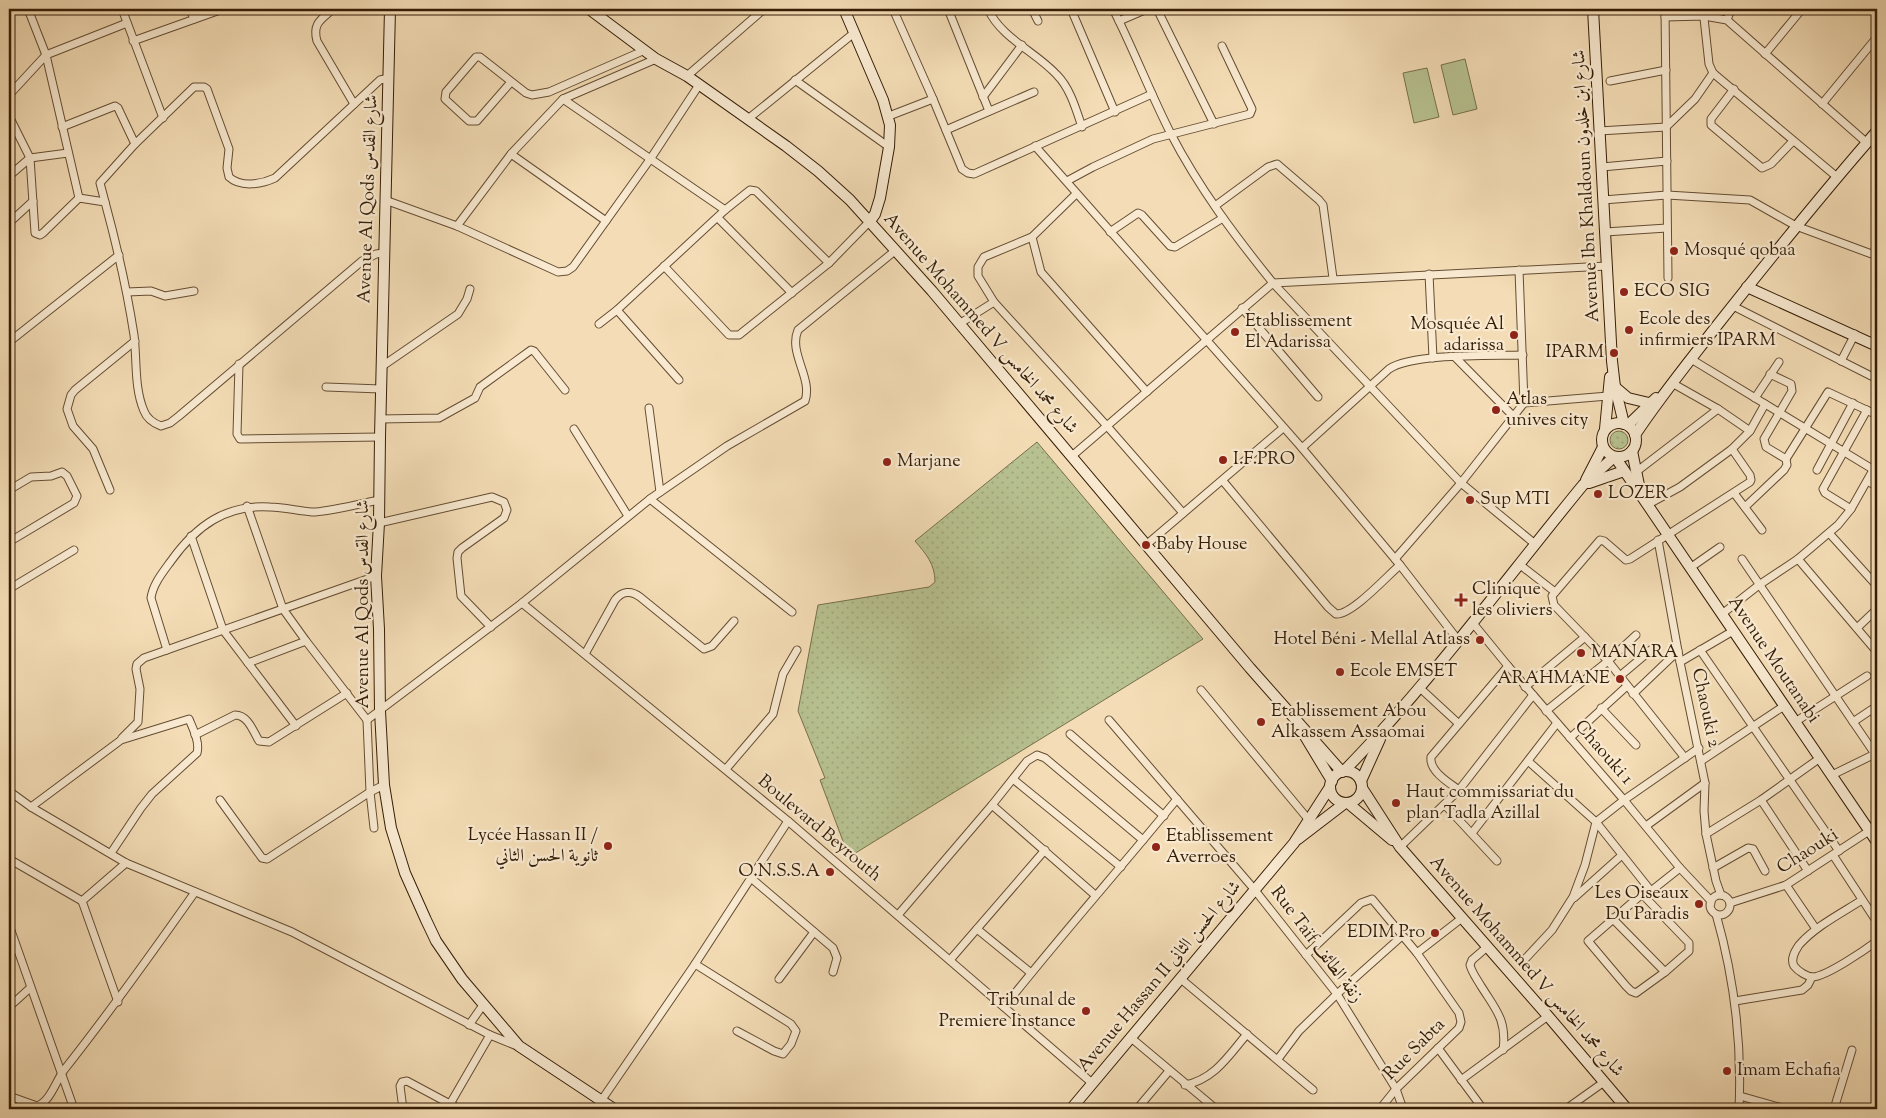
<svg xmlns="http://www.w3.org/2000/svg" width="1886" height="1118" viewBox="0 0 1886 1118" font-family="'Sorts Mill Goudy',Amiri,serif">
<defs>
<pattern id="grass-dots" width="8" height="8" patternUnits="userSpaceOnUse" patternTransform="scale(1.25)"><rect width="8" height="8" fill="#b8c291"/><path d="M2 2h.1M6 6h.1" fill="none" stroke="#9fa67c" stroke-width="1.8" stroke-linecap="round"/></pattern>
</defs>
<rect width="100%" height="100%" fill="#f4ddb6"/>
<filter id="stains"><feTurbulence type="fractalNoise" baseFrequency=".004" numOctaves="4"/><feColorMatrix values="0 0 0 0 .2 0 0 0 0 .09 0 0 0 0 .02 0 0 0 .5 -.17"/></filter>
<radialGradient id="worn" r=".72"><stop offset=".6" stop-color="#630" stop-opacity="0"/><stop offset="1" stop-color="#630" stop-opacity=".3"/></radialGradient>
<!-- grass -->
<g fill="url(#grass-dots)" stroke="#76704c">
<circle cx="1619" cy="440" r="9"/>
<path d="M1037,442L1203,639L849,857L820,780L825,778L798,711L818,605L929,587L935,582C935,564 926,554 915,541Z"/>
</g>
<!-- pitch -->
<g fill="#b8c291" stroke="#76704c">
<polygon points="1465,59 1477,109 1453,115 1441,65"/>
<polygon points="1427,68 1439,117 1414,123 1403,73"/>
</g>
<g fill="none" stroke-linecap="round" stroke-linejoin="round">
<defs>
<g id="street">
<polyline points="28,9 46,55 79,198"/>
<polyline points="122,9 163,118"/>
<polyline points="190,9 194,19"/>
<path d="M333,9C322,19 312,23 317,41L354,104"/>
<polyline points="893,9 933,99"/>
<polyline points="948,9 989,111"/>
<path d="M988,9C1001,38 1036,52 1057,75C1070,88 1076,109 1082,127"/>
<polyline points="1032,9 1038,21"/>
<polyline points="1071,9 1115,112"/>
<path d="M1113,9C1134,50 1150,93 1171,134C1199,188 1235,236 1273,283L1461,483L1535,544"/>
<polyline points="1157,9 1214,124"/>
<polyline points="1665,9 1668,278"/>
<polyline points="1703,9 1709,64 1713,73 1837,177"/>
<polyline points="1665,17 1704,16 1727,20 1867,143"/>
<polyline points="1727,20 1731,9"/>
<polyline points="1119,21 1147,9"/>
<polyline points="133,41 223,9"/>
<polyline points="1765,54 1802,9"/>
<polyline points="687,76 764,9"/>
<polyline points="795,80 889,147"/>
<polyline points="1610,81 1666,70"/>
<polyline points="511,82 477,121 469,121 445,99 446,92 476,57 480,57 526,93 532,95 549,92 645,50"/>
<polyline points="1734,89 1711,119 1711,125 1762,168 1771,164 1793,141"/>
<polyline points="9,95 46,55 127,23"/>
<polyline points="983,97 1022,45"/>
<polyline points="563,99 725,210"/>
<polyline points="1822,104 1877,37"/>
<polyline points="9,116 30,158 35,233 40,235 43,233 79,198"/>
<polyline points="889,116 933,99 962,169 968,173 974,174 1152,94"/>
<polyline points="748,119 854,33"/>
<polyline points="62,127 115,106 118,108 135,144"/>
<polyline points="946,130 1034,92"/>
<polyline points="1599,131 1666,127 1695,99 1713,73"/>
<polyline points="1035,146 1302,448 1400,565 1458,640"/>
<polyline points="511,154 606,221"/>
<polyline points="1602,167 1667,161"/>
<polyline points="9,176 30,158 68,153"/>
<polyline points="1067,181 1093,167 1153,139 1250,114 1252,109 1222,46"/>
<polyline points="1076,194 1032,237 1041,272 1147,392"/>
<path d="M79,198L105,202C117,246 127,290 134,335C137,359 134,388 144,411C147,419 153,423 161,426L170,423L179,416L362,261L376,254L384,253"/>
<polyline points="385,200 457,226 558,272 567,271 573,267 651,158 699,85"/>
<polyline points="1603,200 1667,195 1750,200 1796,226 1877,256"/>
<path d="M105,202L100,183L135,144L194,87H204L207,89L229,149L227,168L229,177C241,188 262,184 275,178L380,80L389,78"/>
<polyline points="1215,206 1268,167 1277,164 1319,200 1323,205 1333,278"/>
<polyline points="718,218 792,293"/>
<polyline points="9,223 33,201"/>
<polyline points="457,226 511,154 563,99 656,59"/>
<polyline points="1110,232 1138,213 1142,215 1170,246 1175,247 1223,218"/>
<polyline points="1605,232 1667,228"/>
<polyline points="664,266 729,335 739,335 829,263 870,221"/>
<polyline points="1429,274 1433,358"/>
<polyline points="127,292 151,291 165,296 194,291"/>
<polyline points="994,302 978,276 978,267 984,257 1032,237"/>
<polyline points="1733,306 1877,379"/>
<polyline points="1242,308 1318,397"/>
<polyline points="617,310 679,380"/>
<polyline points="599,324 617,310 725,210 750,190 756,191 829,263"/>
<polyline points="959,324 994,302 1107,426 1183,513"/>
<polyline points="9,342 119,255"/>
<polyline points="1455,357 1514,417"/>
<polyline points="1691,359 1874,470"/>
<polyline points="1841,361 1855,334"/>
<polyline points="239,364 237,434 240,439 380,437"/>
<polyline points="381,367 458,314 467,299 470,289"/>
<polyline points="1672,383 1718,409 1750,431"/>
<polyline points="326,387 381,389"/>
<polyline points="1755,398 1779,362"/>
<polyline points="1524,403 1608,396"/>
<polyline points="649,408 660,492"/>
<polyline points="380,419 439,418 475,398 480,387 531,350 534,351 565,390"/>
<polyline points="574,429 628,516"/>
<path d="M1302,448L1389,369C1413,353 1491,356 1523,355"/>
<polyline points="1072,456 1273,283 1607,266"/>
<polyline points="1786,459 1828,392 1877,415"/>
<polyline points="1817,470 1853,403"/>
<polyline points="1636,472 1718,409"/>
<path d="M1223,481L1328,607L1336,614C1352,615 1387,576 1400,565"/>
<polyline points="1868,481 1877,487"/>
<polyline points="9,490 31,477 51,476 62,472 67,476 77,496 74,503 9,542"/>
<polyline points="110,490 93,449 73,426 67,409 71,395 75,390 135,341"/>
<polyline points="1734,493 1762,530"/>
<polyline points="650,499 792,612"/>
<polyline points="1647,505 1680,487 1732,449 1750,431 1765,404"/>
<path d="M247,506L283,609L306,641L367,720L522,603L650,499L727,446L805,401C813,378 788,353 798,330L896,250"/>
<polyline points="1745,507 1784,470 1787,465 1786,459 1766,447 1764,439 1792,391 1791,384 1770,374"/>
<polyline points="1851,509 1825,493 1823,489 1867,410"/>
<polyline points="379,523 492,497 504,502 507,510 504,518 462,548 458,552 457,558 461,596 491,627"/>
<polyline points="1829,533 1877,586"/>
<polyline points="191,536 223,630 296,726"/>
<polyline points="1658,540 1680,662 1705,783 1704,811 1706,834 1716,881 1721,895"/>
<polyline points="1146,545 1283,428"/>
<polyline points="1395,559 1461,483 1524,403 1519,270"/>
<polyline points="1742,559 1875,754"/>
<polyline points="1798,559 1877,652"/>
<polyline points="1519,564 1555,592"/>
<polyline points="1690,568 1720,547"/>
<polyline points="9,589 74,550"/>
<polyline points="522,603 788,821 1092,1083"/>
<polyline points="1722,614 1759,585 1798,559 1838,525 1851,509 1877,463"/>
<polyline points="1472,622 1508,666 1624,800 1680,868 1711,901 1711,903"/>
<polyline points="1857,628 1877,609"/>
<path d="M167,650L151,598C153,584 163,572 171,561C196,526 226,504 270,507C284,507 298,511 312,512C329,512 361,503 380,500"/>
<polyline points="1700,650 1839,851"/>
<path d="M585,654L615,600C622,591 631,590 640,597L704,649L712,646L734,621"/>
<polyline points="1680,662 1733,631"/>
<polyline points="248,663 306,641"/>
<polyline points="1620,676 1652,649"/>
<polyline points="1525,687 1585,637"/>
<polyline points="1420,688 1459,724"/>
<polyline points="1201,690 1308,819"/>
<polyline points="1633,694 1678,651"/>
<polyline points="1601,708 1636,745"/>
<polyline points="1546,711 1608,661 1636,635"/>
<polyline points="367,720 370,792 374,828"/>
<polyline points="1109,720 1254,889 1337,994 1396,1089 1403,1109"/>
<polyline points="1795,722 1867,676"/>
<polyline points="1853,722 1877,706"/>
<polyline points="1070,734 1164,816"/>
<path d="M195,735L235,715C248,715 253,731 259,741L269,742L347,693"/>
<polyline points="122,738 138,722 140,689 136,669 137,664 144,658 376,576"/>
<polyline points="1570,738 1627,686"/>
<polyline points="1685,758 1608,661 1554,605 1552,596 1600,540 1604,541 1626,560 1630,559 1750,482 1751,480 1750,475 1732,449"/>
<polyline points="1528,761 1596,822 1651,891"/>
<polyline points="1701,761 1784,706"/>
<polyline points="726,769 773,714 783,674 797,650"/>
<polyline points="1832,775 1877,753"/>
<polyline points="1013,779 1121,867"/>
<path d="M1459,790C1449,783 1429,771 1431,757L1508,666"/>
<polyline points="9,791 31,807 126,863 292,932 490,1035 517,1046"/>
<polyline points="220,800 262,858 267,859 370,792 384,785"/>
<polyline points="1761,800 1808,871"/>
<polyline points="992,805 1095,895"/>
<polyline points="1445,805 1497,861"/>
<path d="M31,807L121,740L189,719C193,729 200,742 197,753L152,794L141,808L111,853"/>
<polyline points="1646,826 1705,783"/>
<polyline points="1472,833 1557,723"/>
<polyline points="1706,834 1761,800 1820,758"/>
<polyline points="1400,847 1459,790 1533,695"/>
<polyline points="1833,855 1875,919 1877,917"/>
<polyline points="9,859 82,901"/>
<polyline points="1713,868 1748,848 1753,849 1765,871"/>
<polyline points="751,878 833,948 837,958 833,972"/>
<polyline points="1786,885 1816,929"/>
<polyline points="1642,894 1689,943 1689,951 1665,972 1636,993 1631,991 1626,986 1588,941 1642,894 1651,891 1680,868"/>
<circle cx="1720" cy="905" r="10"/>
<polyline points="1574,898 1622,855"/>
<path d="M1862,900C1840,914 1816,926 1799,945C1795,951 1790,959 1794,966C1798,971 1807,977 1813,977C1827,976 1865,950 1877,941"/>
<polyline points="1730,903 1786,885 1869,831"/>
<path d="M1716,914C1734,977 1742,1044 1739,1109"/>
<polyline points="898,915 992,805 1027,761 1037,755 1045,758 1143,840"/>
<polyline points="1612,918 1665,972"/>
<polyline points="9,925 74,1109"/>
<polyline points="977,929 1031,973"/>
<path d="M1487,947L1472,960L1470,965C1472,973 1477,979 1481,986C1496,1010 1507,1020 1503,1050"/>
<polyline points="1417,953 1462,918"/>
<polyline points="1306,955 1361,903 1372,899 1417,953 1459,1013 1461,1022 1459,1028 1396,1089 1380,1109"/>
<polyline points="1526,958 1552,930 1573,897 1585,865 1596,822 1624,800 1699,748"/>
<polyline points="950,960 1045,850"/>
<polyline points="695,964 791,1024 796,1031 791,1044 783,1054 774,1051 737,1031"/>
<polyline points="779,979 814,932"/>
<polyline points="1181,979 1313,1090"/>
<polyline points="1735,1001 1802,990 1808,985 1812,977"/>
<polyline points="118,1002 82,901 126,863"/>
<polyline points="9,1007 30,988"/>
<path d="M1004,1007C1060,936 1120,869 1177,799"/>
<polyline points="469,1025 483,1005"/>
<polyline points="1130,1037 1216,1109"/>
<polyline points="1438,1048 1483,1109"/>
<polyline points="1278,1059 1299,1031 1337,994 1402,936"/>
<polyline points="1461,1080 1548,1016"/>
<path d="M1185,1085C1215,1079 1229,1055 1247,1034"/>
<path d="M9,1096L37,1106C50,1102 56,1081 64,1070C110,1012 152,953 195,892"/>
<polyline points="1740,1096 1786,1109"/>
<polyline points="601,1101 695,964 788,821"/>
<polyline points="450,1104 460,1109"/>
<polyline points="403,1109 400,1086 402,1082 407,1081 450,1104 490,1035"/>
<polyline points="1137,1109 1169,1071"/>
<polyline points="1566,1109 1604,1082"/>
<polyline points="1834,1109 1852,1050"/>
</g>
<g id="secondary">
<polyline points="390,9 380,437 379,523 376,576 379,629 380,711 384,785 391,828 405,873 426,920 436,941 462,979 519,1046 614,1109"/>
<polyline points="589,9 656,59 687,76 786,146 818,171 850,200 932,291 1250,668 1342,772"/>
<polyline points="844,9 883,100 890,125 889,147 880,198 875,214 870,221"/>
<polyline points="1593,9 1612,361 1615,387 1624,424"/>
<polyline points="1747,287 1877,346"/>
<polyline points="1615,387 1628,398 1649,403"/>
<circle cx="1619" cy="440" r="17"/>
<polyline points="1628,425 1656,398"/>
<polyline points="1605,429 1610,377"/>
<path d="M1635,435C1660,397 1688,363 1715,328C1768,261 1821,195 1877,131"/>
<polyline points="1632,451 1640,490"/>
<polyline points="1615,457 1877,842"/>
<polyline points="1586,480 1603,447"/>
<polyline points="1589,483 1624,471"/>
<polyline points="1303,733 1332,781"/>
<path d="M1344,771C1431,682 1504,581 1583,485L1614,457"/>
<circle cx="1346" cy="787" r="16"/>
<polyline points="1361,781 1380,739"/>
<polyline points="1362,788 1400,847 1548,1016 1627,1109"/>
<polyline points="1348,803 1392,840"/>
<polyline points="1298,839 1345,803"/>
<polyline points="1071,1109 1294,843 1330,787"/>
</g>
</defs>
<!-- street casing -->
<use href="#street" stroke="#644d32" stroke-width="9"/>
<!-- secondary casing -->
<use href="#secondary" stroke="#341d06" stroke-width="12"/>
<!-- street -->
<use href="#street" stroke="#f8e9d0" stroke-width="7"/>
<!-- secondary -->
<use href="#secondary" stroke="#f8e9d0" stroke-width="10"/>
</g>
<!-- markers -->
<g fill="#8f2418" stroke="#f8e9d0" stroke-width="2">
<circle cx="1674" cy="251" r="5"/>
<circle cx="1624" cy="292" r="5"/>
<circle cx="1629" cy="330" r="5"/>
<circle cx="1235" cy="332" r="5"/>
<circle cx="1514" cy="335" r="5"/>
<circle cx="1614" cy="353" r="5"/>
<circle cx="1496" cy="410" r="5"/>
<circle cx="1223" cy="460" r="5"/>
<circle cx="887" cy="462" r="5"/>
<circle cx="1598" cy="494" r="5"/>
<circle cx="1470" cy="500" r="5"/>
<circle cx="1146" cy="545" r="5"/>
<path d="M1458.5 592.5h5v5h5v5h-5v5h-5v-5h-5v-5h5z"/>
<circle cx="1480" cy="640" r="5"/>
<circle cx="1581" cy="653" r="5"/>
<circle cx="1340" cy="672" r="5"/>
<circle cx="1620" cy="679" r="5"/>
<circle cx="1261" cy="722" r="5"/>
<circle cx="1396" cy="803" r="5"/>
<circle cx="608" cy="846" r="5"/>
<circle cx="1156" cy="847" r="5"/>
<circle cx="830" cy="872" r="5"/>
<circle cx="1699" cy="904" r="5"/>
<circle cx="1435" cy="933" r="5"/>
<circle cx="1086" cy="1011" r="5"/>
<circle cx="1727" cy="1071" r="5"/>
</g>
<g text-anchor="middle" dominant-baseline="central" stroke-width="4.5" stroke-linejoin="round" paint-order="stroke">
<!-- street labels -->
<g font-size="18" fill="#341d06" stroke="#f8e9d0">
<text transform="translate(1587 186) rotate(-93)">Avenue Ibn Khaldoun شارع ابن خلدون</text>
<text transform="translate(369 199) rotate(-88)">Avenue Al Qods شارع القدس</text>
<text transform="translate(980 324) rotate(49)">Avenue Mohammed V شارع محمد الخامس</text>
<text transform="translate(364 604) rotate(-90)">Avenue Al Qods شارع القدس</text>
<text transform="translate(1773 660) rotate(56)">Avenue Moutanabi</text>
<text transform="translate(1705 708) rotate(78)">Chaouki 2</text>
<text transform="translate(1603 753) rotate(49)">Chaouki 1</text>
<text transform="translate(819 829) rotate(40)">Boulevard Beyrouth</text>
<text transform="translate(1808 852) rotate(-32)">Chaouki</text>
<text transform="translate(1316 945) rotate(53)">Rue Taïf زنقة الطائف</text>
<text transform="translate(1526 967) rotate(49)">Avenue Mohammed V شارع محمد الخامس</text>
<text transform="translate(1160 977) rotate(-50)">Avenue Hassan II شارع الحسن الثاني</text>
<text transform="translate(1415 1050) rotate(-45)">Rue Sabta</text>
</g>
<!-- poi labels -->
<g font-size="18" fill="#341d06" stroke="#f8e9d0" text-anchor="start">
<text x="1684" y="251">Mosqué qobaa</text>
<text x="1634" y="292">ECO SIG</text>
<text x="1639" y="320">Ecole des<tspan x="1639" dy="21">infirmiers IPARM</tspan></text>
<text x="1245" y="322">Etablissement<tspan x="1245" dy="21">El Adarissa</tspan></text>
<text x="1504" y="325" text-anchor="end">Mosquée Al<tspan x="1504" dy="21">adarissa</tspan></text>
<text x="1604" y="353" text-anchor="end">IPARM</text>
<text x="1506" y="400">Atlas<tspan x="1506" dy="21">unives city</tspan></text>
<text x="1233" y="460">I.F.PRO</text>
<text x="897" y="462">Marjane</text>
<text x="1608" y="494">LOZER</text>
<text x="1480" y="500">Sup MTI</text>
<text x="1156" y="545">Baby House</text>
<text x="1472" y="590">Clinique<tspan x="1472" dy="21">les oliviers</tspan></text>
<text x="1470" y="640" text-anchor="end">Hotel Béni - Mellal Atlass</text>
<text x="1591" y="653">MANARA</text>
<text x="1350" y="672">Ecole EMSET</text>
<text x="1610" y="679" text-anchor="end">ARAHMANE</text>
<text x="1271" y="712">Etablissement Abou<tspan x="1271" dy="21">Alkassem Assaomai</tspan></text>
<text x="1406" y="793">Haut commissariat du<tspan x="1406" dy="21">plan Tadla Azillal</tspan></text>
<text x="598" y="836" text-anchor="end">Lycée Hassan II /<tspan x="598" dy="21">ثانوية الحسن الثاني</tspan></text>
<text x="1166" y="837">Etablissement<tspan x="1166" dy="21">Averroes</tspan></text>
<text x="820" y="872" text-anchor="end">O.N.S.S.A</text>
<text x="1689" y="894" text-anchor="end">Les Oiseaux<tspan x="1689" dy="21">Du Paradis</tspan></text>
<text x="1425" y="933" text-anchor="end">EDIM Pro</text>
<text x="1076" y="1001" text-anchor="end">Tribunal de<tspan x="1076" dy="21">Premiere Instance</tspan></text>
<text x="1737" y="1071">Imam Echafia</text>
</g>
</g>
<!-- margin -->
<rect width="1886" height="1118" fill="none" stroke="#f4ddb6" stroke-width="30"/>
<rect x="10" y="10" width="1866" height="1098" fill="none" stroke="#341d06" stroke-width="2.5"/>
<rect x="15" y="15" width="1856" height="1088" fill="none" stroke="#341d06"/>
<rect width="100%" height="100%" filter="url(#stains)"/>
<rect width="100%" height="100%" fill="url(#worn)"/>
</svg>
